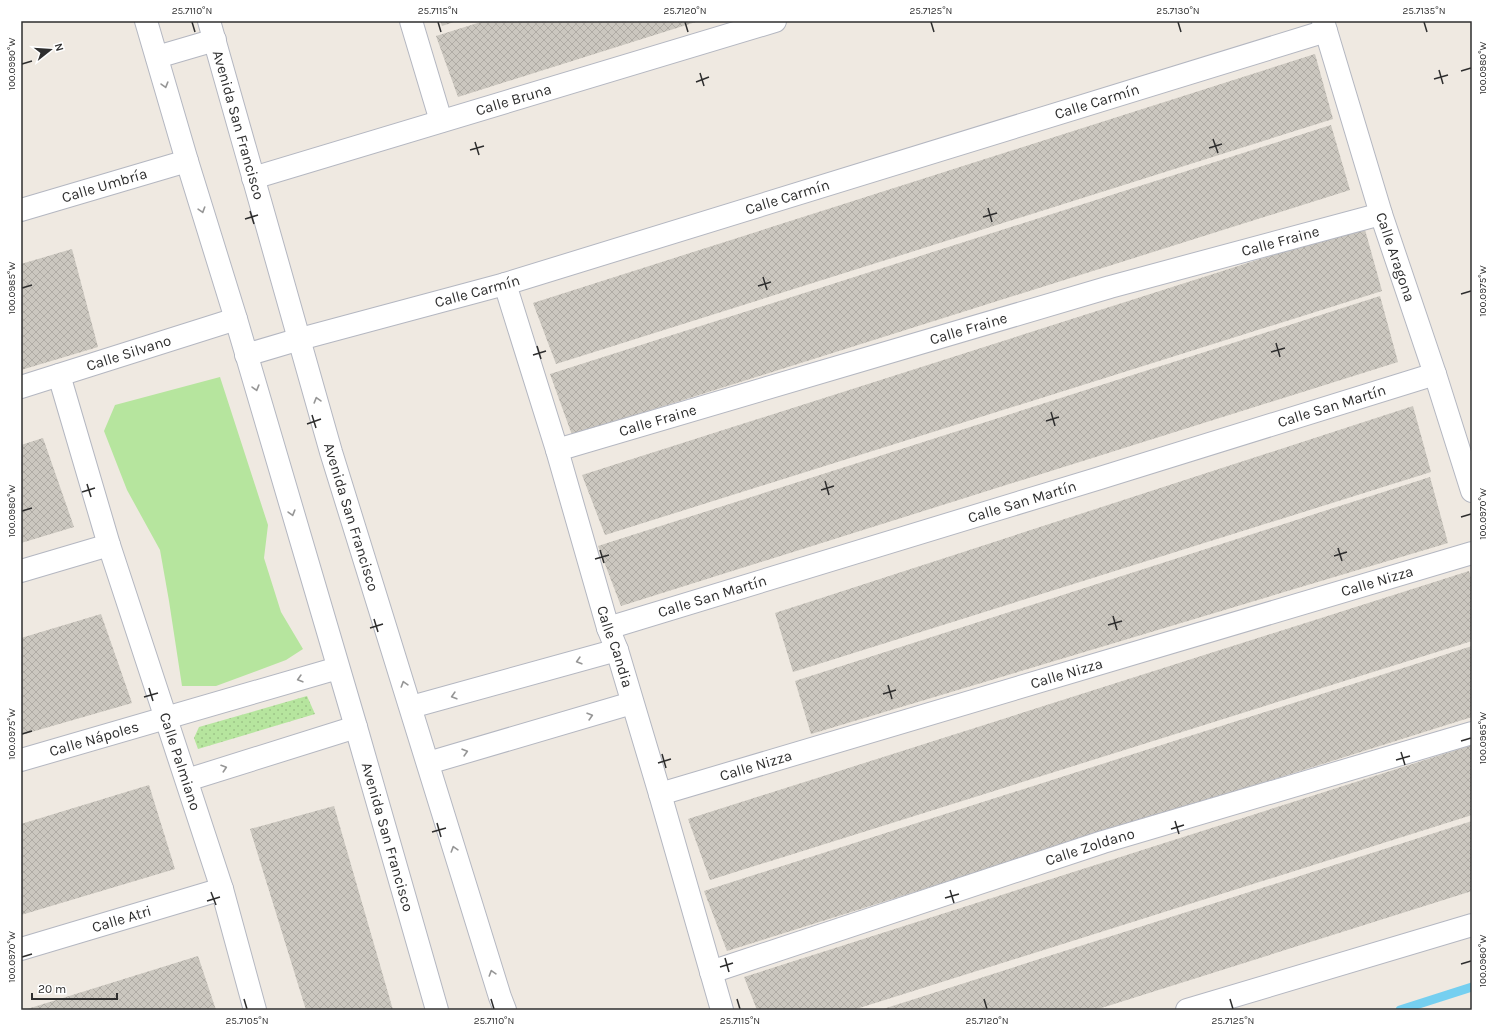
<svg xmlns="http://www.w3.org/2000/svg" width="1493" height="1031" viewBox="0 0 1493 1031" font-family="Karla,sans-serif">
<defs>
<pattern id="grass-dots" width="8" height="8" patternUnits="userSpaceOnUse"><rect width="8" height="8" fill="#b6e59e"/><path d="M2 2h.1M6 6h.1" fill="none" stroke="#9dc588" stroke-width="1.8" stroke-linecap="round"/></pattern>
<pattern id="building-cross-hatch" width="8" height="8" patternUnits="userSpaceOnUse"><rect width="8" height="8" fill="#cbc7bf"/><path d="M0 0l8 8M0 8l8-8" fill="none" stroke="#afaba4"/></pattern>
</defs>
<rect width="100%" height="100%" fill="#efe9e1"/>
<!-- grass -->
<polygon fill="url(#grass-dots)" points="307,696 315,714 198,749 194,738 199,727"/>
<!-- park -->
<polygon fill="#b6e59e" points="220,377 268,525 264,558 281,612 303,649 286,660 216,686 182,686 169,601 160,550 127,490 104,431 115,405"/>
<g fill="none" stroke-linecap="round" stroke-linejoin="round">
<!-- stream -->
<polyline stroke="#75cff0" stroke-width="9" points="1400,1010 1472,987"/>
</g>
<!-- building -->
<g fill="url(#building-cross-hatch)">
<polygon points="440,21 457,21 442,26"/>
<polygon points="484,21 699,21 458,97 436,36"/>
<polygon points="1315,54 1333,119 556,364 533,303"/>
<polygon points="1331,125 1350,190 572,435 550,374"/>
<polygon points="1364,226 1382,291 605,535 582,475"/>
<polygon points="72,249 98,347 21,370 21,264"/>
<polygon points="1380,296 1398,362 621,606 598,546"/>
<polygon points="1413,406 1431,472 793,672 775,613"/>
<polygon points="43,438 74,527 21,543 21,445"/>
<polygon points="1430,477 1448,543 811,734 795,681"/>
<polygon points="1469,571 1472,581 1472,641 710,880 688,819"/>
<polygon points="101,614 132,703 21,735 21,638"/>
<polygon points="1472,646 1472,717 727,951 704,891"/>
<polygon points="1472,745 1472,815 853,1010 757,1010 744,977"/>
<polygon points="149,785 175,869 21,915 21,824"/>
<polygon points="334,806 393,1010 306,1010 250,829"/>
<polygon points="1472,821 1472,891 1095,1010 880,1010"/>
<polygon points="198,956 216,1010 24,1010"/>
</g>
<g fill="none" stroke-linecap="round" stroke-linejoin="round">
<defs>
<g id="minor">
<polyline points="411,21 441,121"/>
<path id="s1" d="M1323,21L1381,214L1435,374L1472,491"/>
<path id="s2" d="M253,178L775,21"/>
<path id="s3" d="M21,210L187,161"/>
<path id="s4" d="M505,284L557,450L608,628L617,650L660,794L722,1010"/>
<path id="s5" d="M246,355L300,339L505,284L1326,31"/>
<path id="s6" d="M59,375L109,545L222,889L255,1010"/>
<path id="s7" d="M21,387L236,319"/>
<path id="s8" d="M557,450L1110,287L1381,214"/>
<polyline points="21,571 109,545"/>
<path id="s9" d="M608,628L1100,478L1435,374"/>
<polyline points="411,707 617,650"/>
<path id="s10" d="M21,760L338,668"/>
<polyline points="428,763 632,703"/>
<polyline points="187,780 356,727"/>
<path id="s11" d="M660,794L1472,553"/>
<path id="s12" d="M21,949L222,889"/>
<path id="s13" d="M711,972L1103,842L1472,733"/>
<polyline points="1187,1010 1472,925"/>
</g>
<g id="tertiary">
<path id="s14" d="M146,21L187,161L236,319L356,727L437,1010"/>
<path id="s15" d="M209,21L331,452L500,997L505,1010"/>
<polyline points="157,57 215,40"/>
</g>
</defs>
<!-- minor casing -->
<use href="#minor" stroke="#b4b7c1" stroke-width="24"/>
<!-- tertiary casing -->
<use href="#tertiary" stroke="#b4b7c1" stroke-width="24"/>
<!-- minor -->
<use href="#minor" stroke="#fff" stroke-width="22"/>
<!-- tertiary -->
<use href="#tertiary" stroke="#fff" stroke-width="22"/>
</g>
<!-- one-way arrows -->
<defs><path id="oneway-chevron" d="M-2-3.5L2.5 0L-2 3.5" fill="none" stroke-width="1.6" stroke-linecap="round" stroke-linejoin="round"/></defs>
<g stroke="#969696">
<use href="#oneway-chevron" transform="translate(165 85) rotate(74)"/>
<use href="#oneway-chevron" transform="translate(202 210) rotate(73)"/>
<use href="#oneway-chevron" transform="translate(256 388) rotate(74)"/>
<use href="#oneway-chevron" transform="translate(317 400) rotate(-106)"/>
<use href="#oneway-chevron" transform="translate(292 513) rotate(74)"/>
<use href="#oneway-chevron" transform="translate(579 661) rotate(164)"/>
<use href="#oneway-chevron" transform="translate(300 679) rotate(164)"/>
<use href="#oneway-chevron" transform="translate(404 684) rotate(-107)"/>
<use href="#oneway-chevron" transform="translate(454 696) rotate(164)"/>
<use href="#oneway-chevron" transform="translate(590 716) rotate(-16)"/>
<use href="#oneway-chevron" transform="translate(465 752) rotate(-16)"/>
<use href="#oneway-chevron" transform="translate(224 768) rotate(-18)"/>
<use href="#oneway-chevron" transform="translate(454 849) rotate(-107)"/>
<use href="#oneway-chevron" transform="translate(492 973) rotate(-107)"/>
</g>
<!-- ticks -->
<path fill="none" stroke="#2e2e2e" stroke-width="1.5" d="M192,22L195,32M438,22L441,32M685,22L688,32M931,22L934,32M1178,22L1181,32M1424,22L1427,32M22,64L32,61M1439,70L1443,84M1461,71L1471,68M700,73L704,86M1434,79L1448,75M696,82L709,77M1213,139L1218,153M475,142L479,155M1209,148L1222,144M470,150L484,146M988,208L992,222M250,211L254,224M983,217L997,213M245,219L258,215M763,277L767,290M758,286L771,282M22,288L32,285M1461,294L1471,291M1276,343L1280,357M537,346L541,359M1271,352L1285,348M533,355L546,351M1051,412L1055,426M312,415L316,428M1046,421L1059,417M307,424L321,419M825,481L829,495M87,484L91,497M821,490L834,486M82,492L95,488M22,511L32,508M1461,517L1471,514M1338,548L1342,561M600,550L604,563M1334,556L1347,552M595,559L609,555M1113,616L1117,630M374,619L378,632M1108,625L1122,621M370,628L383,624M888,685L892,699M149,688L153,701M883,694L896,690M144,697L158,693M22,734L32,731M1461,741L1471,738M1401,752L1405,765M662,754L666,768M1396,760L1410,756M658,763L671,759M1175,821L1179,834M437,823L441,837M1171,829L1184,825M432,832L446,828M950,890L954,903M211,892L216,905M945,898L959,894M207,901L220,897M22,957L32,954M725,958L729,972M1461,964L1471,961M720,967L733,963M244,999L247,1009M491,999L494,1009M737,999L740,1009M984,999L987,1009M1230,999L1233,1009"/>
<g text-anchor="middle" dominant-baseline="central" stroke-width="3" stroke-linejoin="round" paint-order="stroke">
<!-- street labels -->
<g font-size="15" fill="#2e2e2e" stroke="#fff">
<text stroke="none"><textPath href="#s2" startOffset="272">Calle Bruna</textPath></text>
<text stroke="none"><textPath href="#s5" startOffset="888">Calle Carmín</textPath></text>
<text stroke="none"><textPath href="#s15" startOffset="108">Avenida San Francisco</textPath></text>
<text stroke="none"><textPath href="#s3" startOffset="87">Calle Umbría</textPath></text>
<text stroke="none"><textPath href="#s5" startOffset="564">Calle Carmín</textPath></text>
<text stroke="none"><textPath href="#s8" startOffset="753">Calle Fraine</textPath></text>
<text stroke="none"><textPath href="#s1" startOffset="247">Calle Aragona</textPath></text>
<text stroke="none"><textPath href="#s5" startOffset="240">Calle Carmín</textPath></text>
<text stroke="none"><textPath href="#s8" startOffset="429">Calle Fraine</textPath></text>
<text stroke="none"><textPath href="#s7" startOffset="113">Calle Silvano</textPath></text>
<text stroke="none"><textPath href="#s9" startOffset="757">Calle San Martín</textPath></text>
<text stroke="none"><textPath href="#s8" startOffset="105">Calle Fraine</textPath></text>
<text stroke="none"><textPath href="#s9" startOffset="433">Calle San Martín</textPath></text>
<text stroke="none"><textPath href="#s15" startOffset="516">Avenida San Francisco</textPath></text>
<text stroke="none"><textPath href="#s11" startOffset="748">Calle Nizza</textPath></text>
<text stroke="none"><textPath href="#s9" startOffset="109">Calle San Martín</textPath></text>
<text stroke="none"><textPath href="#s4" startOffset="379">Calle Candia</textPath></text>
<text stroke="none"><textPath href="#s11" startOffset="424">Calle Nizza</textPath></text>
<text stroke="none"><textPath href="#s10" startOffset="76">Calle Nápoles</textPath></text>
<text stroke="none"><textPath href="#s6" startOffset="405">Calle Palmiano</textPath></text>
<text stroke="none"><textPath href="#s11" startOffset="100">Calle Nizza</textPath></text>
<text stroke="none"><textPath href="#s14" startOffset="851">Avenida San Francisco</textPath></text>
<text stroke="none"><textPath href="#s13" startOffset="399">Calle Zoldano</textPath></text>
<text stroke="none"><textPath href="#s12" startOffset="105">Calle Atri</textPath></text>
</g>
</g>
<!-- border -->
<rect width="1493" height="1031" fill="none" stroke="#ffffff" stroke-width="44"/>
<!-- north arrow -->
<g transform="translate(50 50) rotate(73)" stroke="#ffffff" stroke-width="3" paint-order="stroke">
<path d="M0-3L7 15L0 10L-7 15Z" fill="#2e2e2e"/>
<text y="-6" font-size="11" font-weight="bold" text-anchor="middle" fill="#2e2e2e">N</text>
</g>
<!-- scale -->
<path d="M32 993v6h85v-6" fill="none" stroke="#2e2e2e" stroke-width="2"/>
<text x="38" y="993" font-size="12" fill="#2e2e2e" stroke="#ffffff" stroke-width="3" paint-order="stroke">20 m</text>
<rect x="22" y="22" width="1449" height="987" fill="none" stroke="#2e2e2e" stroke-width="1.5"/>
<g font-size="10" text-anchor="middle" fill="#2e2e2e">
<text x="192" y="14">25.7110°N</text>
<text x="438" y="14">25.7115°N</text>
<text x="685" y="14">25.7120°N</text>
<text x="931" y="14">25.7125°N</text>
<text x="1178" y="14">25.7130°N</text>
<text x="1424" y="14">25.7135°N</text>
<text transform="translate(11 64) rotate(-90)" y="4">100.0990°W</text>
<text transform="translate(1482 68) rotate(-90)" y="4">100.0980°W</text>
<text transform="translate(11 288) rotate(-90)" y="4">100.0985°W</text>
<text transform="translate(1482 291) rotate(-90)" y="4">100.0975°W</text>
<text transform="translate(11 511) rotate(-90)" y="4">100.0980°W</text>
<text transform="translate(1482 514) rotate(-90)" y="4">100.0970°W</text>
<text transform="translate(11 734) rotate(-90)" y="4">100.0975°W</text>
<text transform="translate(1482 738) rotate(-90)" y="4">100.0965°W</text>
<text transform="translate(11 957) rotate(-90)" y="4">100.0970°W</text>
<text transform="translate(1482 961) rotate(-90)" y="4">100.0960°W</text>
<text x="247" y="1024">25.7105°N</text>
<text x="494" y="1024">25.7110°N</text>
<text x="740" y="1024">25.7115°N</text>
<text x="987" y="1024">25.7120°N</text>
<text x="1233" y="1024">25.7125°N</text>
</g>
</svg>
